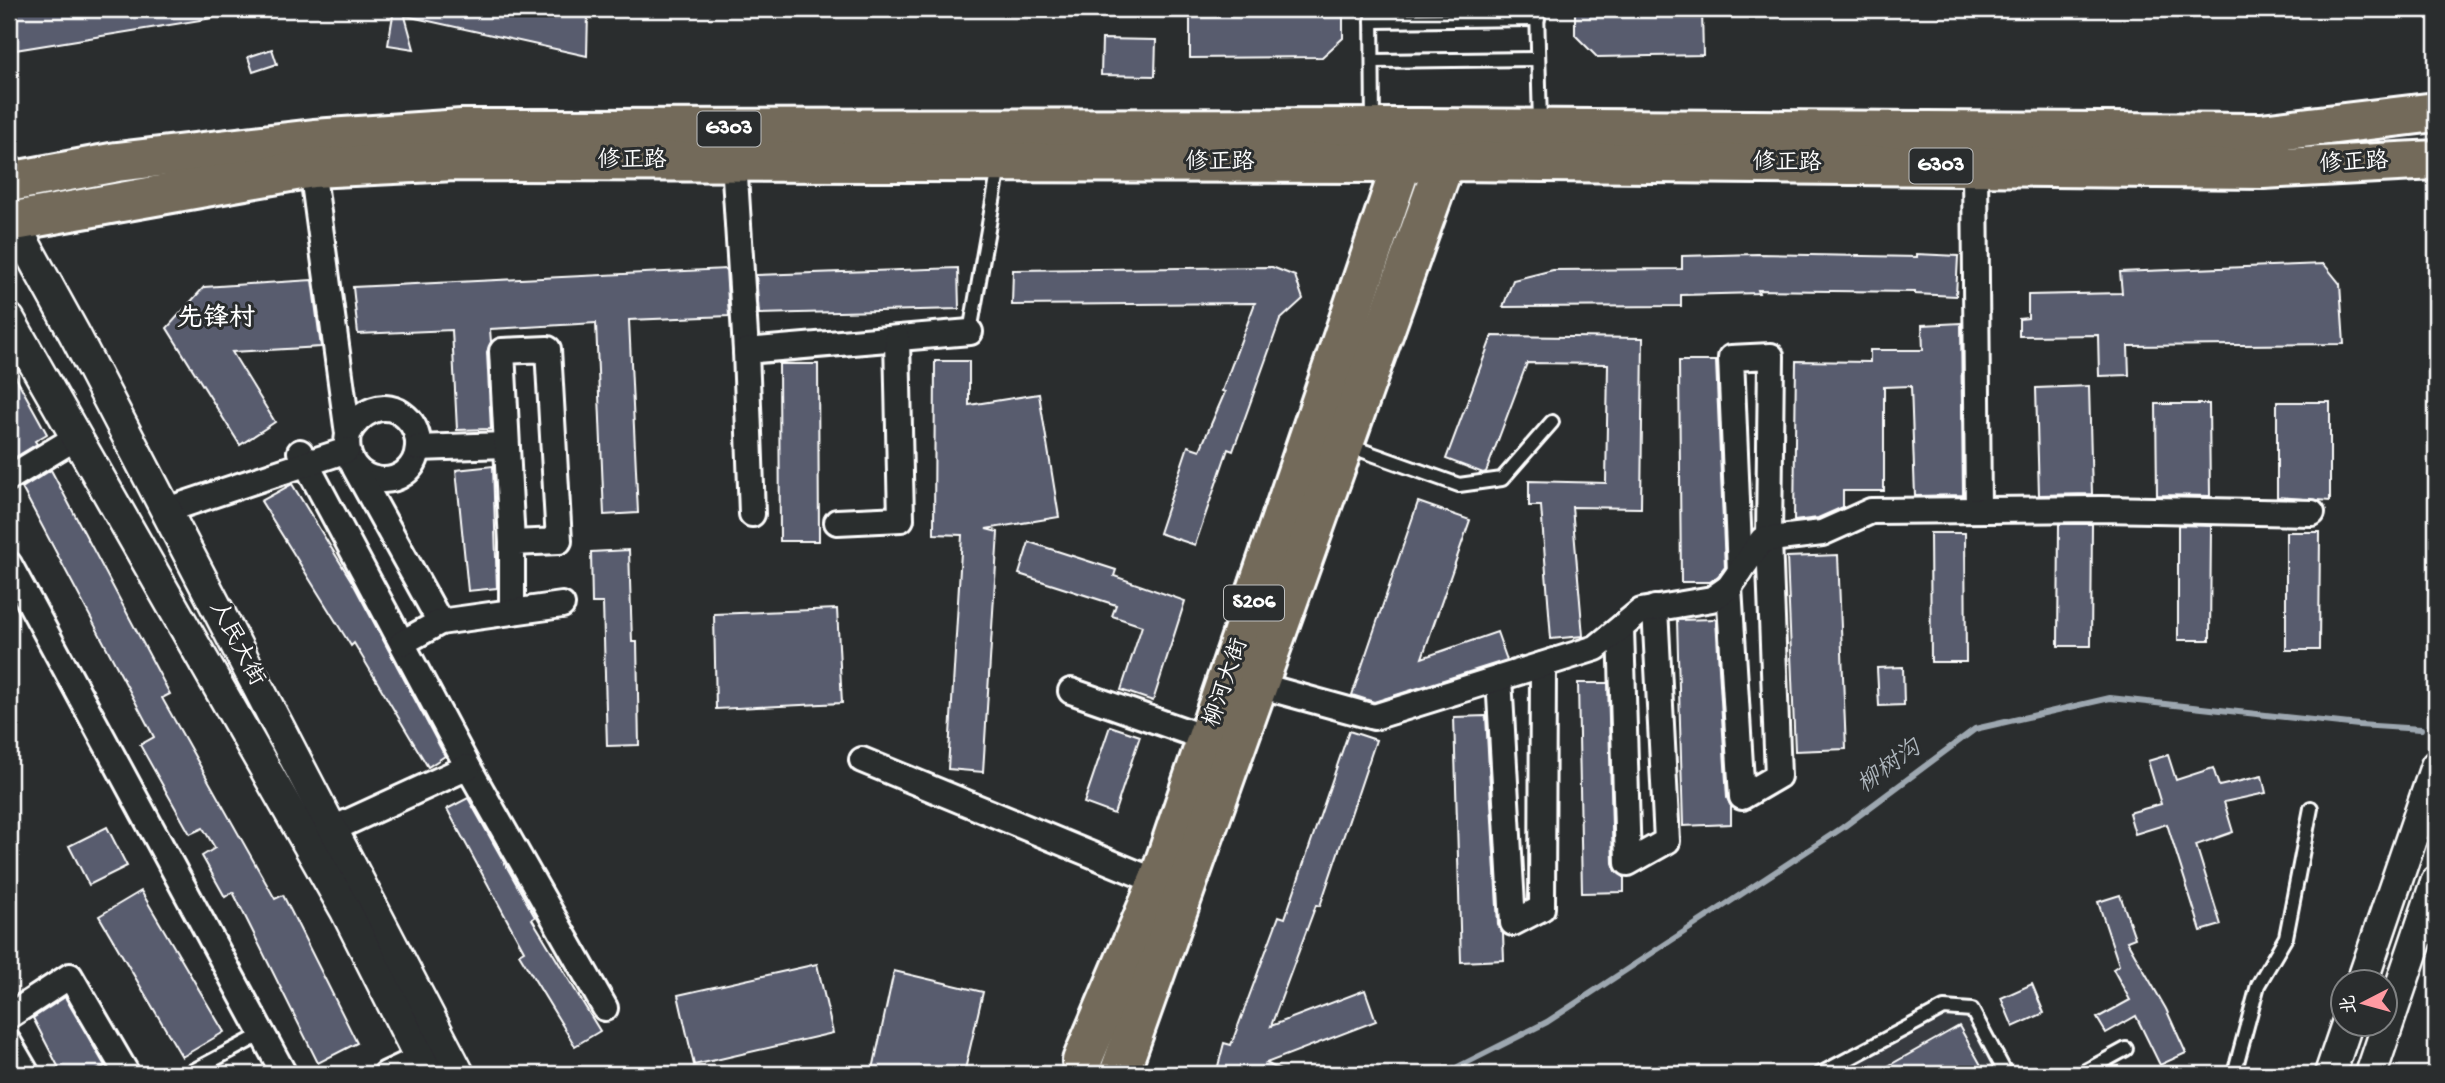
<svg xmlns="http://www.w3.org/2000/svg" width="2445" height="1083" viewBox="0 0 2445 1083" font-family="'Gochi Hand','LXGW WenKai TC',sans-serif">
<rect width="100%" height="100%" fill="#2a2d2e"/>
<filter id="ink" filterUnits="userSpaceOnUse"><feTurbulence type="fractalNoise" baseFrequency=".0143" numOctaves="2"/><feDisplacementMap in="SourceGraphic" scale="14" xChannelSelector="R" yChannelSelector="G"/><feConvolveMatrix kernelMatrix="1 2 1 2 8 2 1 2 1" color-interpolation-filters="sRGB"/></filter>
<g filter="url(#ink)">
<!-- built -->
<polygon fill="#383b41" points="1947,999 1979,1003 2014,1074 1801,1074"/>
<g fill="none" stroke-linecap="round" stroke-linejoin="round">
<!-- stream -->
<polyline stroke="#9da7b0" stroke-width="6" points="1444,1074 1547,1022 1842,828 1975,729 2110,698 2359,725 2421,729"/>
</g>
<!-- building -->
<g fill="#585c6e" stroke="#fff" stroke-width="2">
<polygon points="9,9 212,9 213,18 9,51"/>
<polygon points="394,9 403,9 414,49 388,45"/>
<polygon points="407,9 572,9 588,12 587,56 406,16"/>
<polygon points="1298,9 1343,9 1343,38 1322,57 1190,58 1190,15 1298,13"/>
<polygon points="1575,9 1608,9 1608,11 1702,10 1703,55 1597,57 1575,35"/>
<polygon points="1102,39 1156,40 1155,76 1101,75"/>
<polygon points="272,49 277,64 253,72 248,57"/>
<polygon points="1757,254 1917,257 1917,254 1958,256 1956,296 1915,294 1915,292 1758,290 1759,293 1681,295 1681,306 1503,307 1513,280 1553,270 1682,269 1682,256"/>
<polygon points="2324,264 2340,284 2344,344 2128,346 2129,375 2099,376 2098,335 2019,336 2019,319 2028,318 2028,295 2122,293 2120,272"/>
<polygon points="1272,267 1295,276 1303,299 1280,320 1233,451 1228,449 1195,545 1159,533 1188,446 1200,450 1225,392 1222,391 1255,303 1012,305 1013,270"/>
<polygon points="958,268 959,309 759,314 756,275"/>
<polygon points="726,269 729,316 629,320 638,513 604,515 596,323 490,329 491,342 487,352 491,429 457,430 452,330 358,334 353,287"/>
<polygon points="312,280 321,347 232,352 275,422 240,445 167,328 204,287"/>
<polygon points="1961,323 1963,495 1915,496 1911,386 1884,387 1884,491 1843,491 1843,507 1818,518 1794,521 1796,361 1870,362 1870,350 1923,350 1922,325"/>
<polygon points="1492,336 1643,338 1641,508 1572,507 1583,636 1551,639 1541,506 1529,506 1529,481 1606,483 1608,364 1527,363 1486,472 1483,473 1446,459"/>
<polygon points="935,361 969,361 969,405 1039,394 1059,517 986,529 998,532 983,772 948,769 962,535 934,534"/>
<polygon points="1679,361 1716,361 1725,567 1718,576 1710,582 1681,582"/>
<polygon points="779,364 818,364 819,541 780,541"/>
<polygon points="9,365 47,434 35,441 37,444 9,461"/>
<polygon points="2089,386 2092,494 2039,495 2036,388"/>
<polygon points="2277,402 2330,402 2330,501 2277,497"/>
<polygon points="2156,404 2209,404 2210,496 2157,495"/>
<polygon points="493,466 497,588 468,591 456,470"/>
<polygon points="51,470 170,694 162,698 275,899 283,895 357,1043 318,1063 233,892 225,897 202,856 215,848 203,828 190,834 140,745 154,737 22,488"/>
<polygon points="292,484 354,585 445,756 428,767 354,643 351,646 261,501"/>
<polygon points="1418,502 1470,520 1422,658 1497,632 1507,660 1374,702 1352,695"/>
<polygon points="2059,524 2092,524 2091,646 2058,646"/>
<polygon points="2178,525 2211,526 2210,640 2178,640"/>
<polygon points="2286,532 2320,532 2319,650 2286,650"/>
<polygon points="1930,533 1965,533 1966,662 1931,662"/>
<polygon points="1029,542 1116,570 1114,576 1185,601 1153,701 1121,690 1142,626 1112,616 1116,605 1019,574"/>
<polygon points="629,550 632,642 637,642 639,745 607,746 603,603 592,603 591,552"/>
<polygon points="1838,555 1846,749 1795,751 1787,557"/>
<polygon points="837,609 842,703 716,709 714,614"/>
<polygon points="1716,619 1727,798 1731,806 1731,824 1683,826 1677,620"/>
<polygon points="1903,667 1904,705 1879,706 1877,668"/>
<polygon points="1578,683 1608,683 1613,863 1616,871 1624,877 1624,892 1582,893"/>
<polygon points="1486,716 1498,924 1503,934 1504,960 1461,962 1454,717"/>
<polygon points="1110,726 1140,736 1114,814 1084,803"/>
<polygon points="1349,731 1376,740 1320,906 1316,905 1271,1026 1365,990 1376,1021 1266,1063 1288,1074 1216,1074 1224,1043 1231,1045 1279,916 1285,918"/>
<polygon points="2168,755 2176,780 2213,768 2219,786 2262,776 2266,793 2224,802 2233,832 2196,845 2221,925 2201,931 2167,824 2135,834 2129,813 2161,804 2148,761"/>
<polygon points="468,798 535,917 532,919 600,1031 575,1046 519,954 524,951 447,809"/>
<polygon points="107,827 127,866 89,885 69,846"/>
<polygon points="141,891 224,1032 182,1057 99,916"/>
<polygon points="2120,895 2135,938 2127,941 2166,1009 2186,1053 2160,1065 2136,1016 2106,1033 2097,1018 2130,1000 2113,969 2119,965 2098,902"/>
<polygon points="817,964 833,1033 694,1065 678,995"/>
<polygon points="894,971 983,992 964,1074 872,1074"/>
<polygon points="2032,984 2044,1013 2013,1027 2001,998"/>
<polygon points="65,997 105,1066 90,1074 62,1074 33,1018"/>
<polygon points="1959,1026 1986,1074 1874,1074"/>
</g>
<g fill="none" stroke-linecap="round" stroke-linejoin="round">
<defs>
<g id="service">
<polyline points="1372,9 1373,124"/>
<polyline points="1537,9 1540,124"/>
<polyline points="1372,21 1538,19"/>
<polyline points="1373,61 1538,59"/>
<polyline points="970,332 999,167"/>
<polyline points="1347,445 1459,485 1502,479 1552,422"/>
<polyline points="187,1074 264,1033"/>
<polyline points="1820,1074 1944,1008 1972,1010 2006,1074"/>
<polyline points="2080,1074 2126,1049"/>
<polyline points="2234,1074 2258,985 2286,937 2311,808"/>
</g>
<g id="minor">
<polyline points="734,161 746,351"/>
<polyline points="1975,166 1978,510"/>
<path d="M312,168L348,434C339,489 414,496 418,447C419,436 414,424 406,417C385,398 359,412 348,434"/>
<polyline points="418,448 505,445"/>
<polyline points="300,452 468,767 605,1008"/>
<polyline points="355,468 440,622"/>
<polyline points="9,478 77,437"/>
<polyline points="167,510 347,450"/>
<polyline points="752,514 746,351 970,332"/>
<polyline points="837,522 901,519 897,339"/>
<polyline points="9,564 284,1074"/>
<polyline points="1729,587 1742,797 1778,776 1769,539 1771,356 1731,358 1740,572"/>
<polyline points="512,612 512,543 502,351 548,349 559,541 512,543"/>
<polyline points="1621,628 1628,863 1667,841 1655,608"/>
<polyline points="402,643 440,622 562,605"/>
<polyline points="1499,678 1513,923 1542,908 1543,665"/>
<polyline points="1258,685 1374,717 1596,648 1641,611 1712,599 1729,587 1762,540 1822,533 1871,511 2101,509 2312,513"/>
<polyline points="1071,691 1208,739"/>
<polyline points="862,760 1158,882"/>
<polyline points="333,829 468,767"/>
<polyline points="9,1016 70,976 127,1074"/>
<polyline points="9,1043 27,1074"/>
<polyline points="386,1074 420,1058"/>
</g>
<g id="tertiary">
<polyline points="9,215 75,335 459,1074"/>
<polyline points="9,319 345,909 428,1074"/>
<polyline points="2362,982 2436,766"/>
<polyline points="2330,1074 2347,1024"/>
<polyline points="2371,1074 2436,882"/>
</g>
<g id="primary">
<polyline points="1084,1074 1082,1061 1158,882 1402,163 1415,134"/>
<polyline points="1119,1074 1445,161 1452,129"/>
</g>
<g id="trunk">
<polyline points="9,182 117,162 314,139 462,129 1417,128 2261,133 2436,112"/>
<polyline points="9,222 312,168 455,161 1402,163 1445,161 2263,169 2436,160"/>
</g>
</defs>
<!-- service casing -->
<use href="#service" stroke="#fff" stroke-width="18"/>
<!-- minor casing -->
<use href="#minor" stroke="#fff" stroke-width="30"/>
<!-- tertiary casing -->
<use href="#tertiary" stroke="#fff" stroke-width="35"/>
<!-- primary casing -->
<use href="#primary" stroke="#fff" stroke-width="44"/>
<!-- trunk casing -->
<use href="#trunk" stroke="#fff" stroke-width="44"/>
<!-- service -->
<use href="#service" stroke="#2a2d2e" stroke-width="12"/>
<!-- minor -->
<use href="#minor" stroke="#2a2d2e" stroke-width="24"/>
<!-- tertiary -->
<use href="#tertiary" stroke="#2a2d2e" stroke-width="30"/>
<!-- primary -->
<use href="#primary" stroke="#736b5a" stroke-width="38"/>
<!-- trunk -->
<use href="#trunk" stroke="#736b5a" stroke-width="38"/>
</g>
</g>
<g text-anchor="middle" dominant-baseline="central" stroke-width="6" stroke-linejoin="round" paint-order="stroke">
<!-- shield labels -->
<g fill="#2a2d2e" stroke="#bfc0c0" stroke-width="2">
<rect x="697.5" y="111.5" width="63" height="35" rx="5"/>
<rect x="1909.5" y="148.5" width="63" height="35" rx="5"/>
<rect x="1224" y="585.5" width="60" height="35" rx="5"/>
</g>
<g font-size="21" font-weight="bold" fill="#fff">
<text x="729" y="129">G303</text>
<text x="1941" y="166">G303</text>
<text x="1254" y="603">S206</text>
</g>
<!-- street labels -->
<g font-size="23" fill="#fff" stroke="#2a2d2e">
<text x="632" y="161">修正路</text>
<text x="1220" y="163">修正路</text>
<text transform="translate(1787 164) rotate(1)">修正路</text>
<text transform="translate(2354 164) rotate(-3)">修正路</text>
<text transform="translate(236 644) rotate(62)">人民大街</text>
<text transform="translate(1227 683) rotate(-71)">柳河大街</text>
</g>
<!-- water labels -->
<g font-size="24" font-style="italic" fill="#aeb6bd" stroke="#2a2d2e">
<text transform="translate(1890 768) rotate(-36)">柳树沟</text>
</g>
<!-- quarter labels -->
<g font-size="26" font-weight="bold" fill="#fff" stroke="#2a2d2e">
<text x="216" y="320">先锋村</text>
</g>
</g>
<!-- margin -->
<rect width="2445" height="1083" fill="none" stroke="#2a2d2e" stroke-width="35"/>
<rect x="18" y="18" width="2410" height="1048" fill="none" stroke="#fff" stroke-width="2.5" filter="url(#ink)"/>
<!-- north arrow -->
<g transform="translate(2364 1003) rotate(264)"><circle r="33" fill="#2a2d2e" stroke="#7f8182" stroke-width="2"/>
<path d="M0-5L12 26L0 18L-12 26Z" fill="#ff9aa2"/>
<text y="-10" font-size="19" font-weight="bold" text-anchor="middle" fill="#ffffff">北</text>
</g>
</svg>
